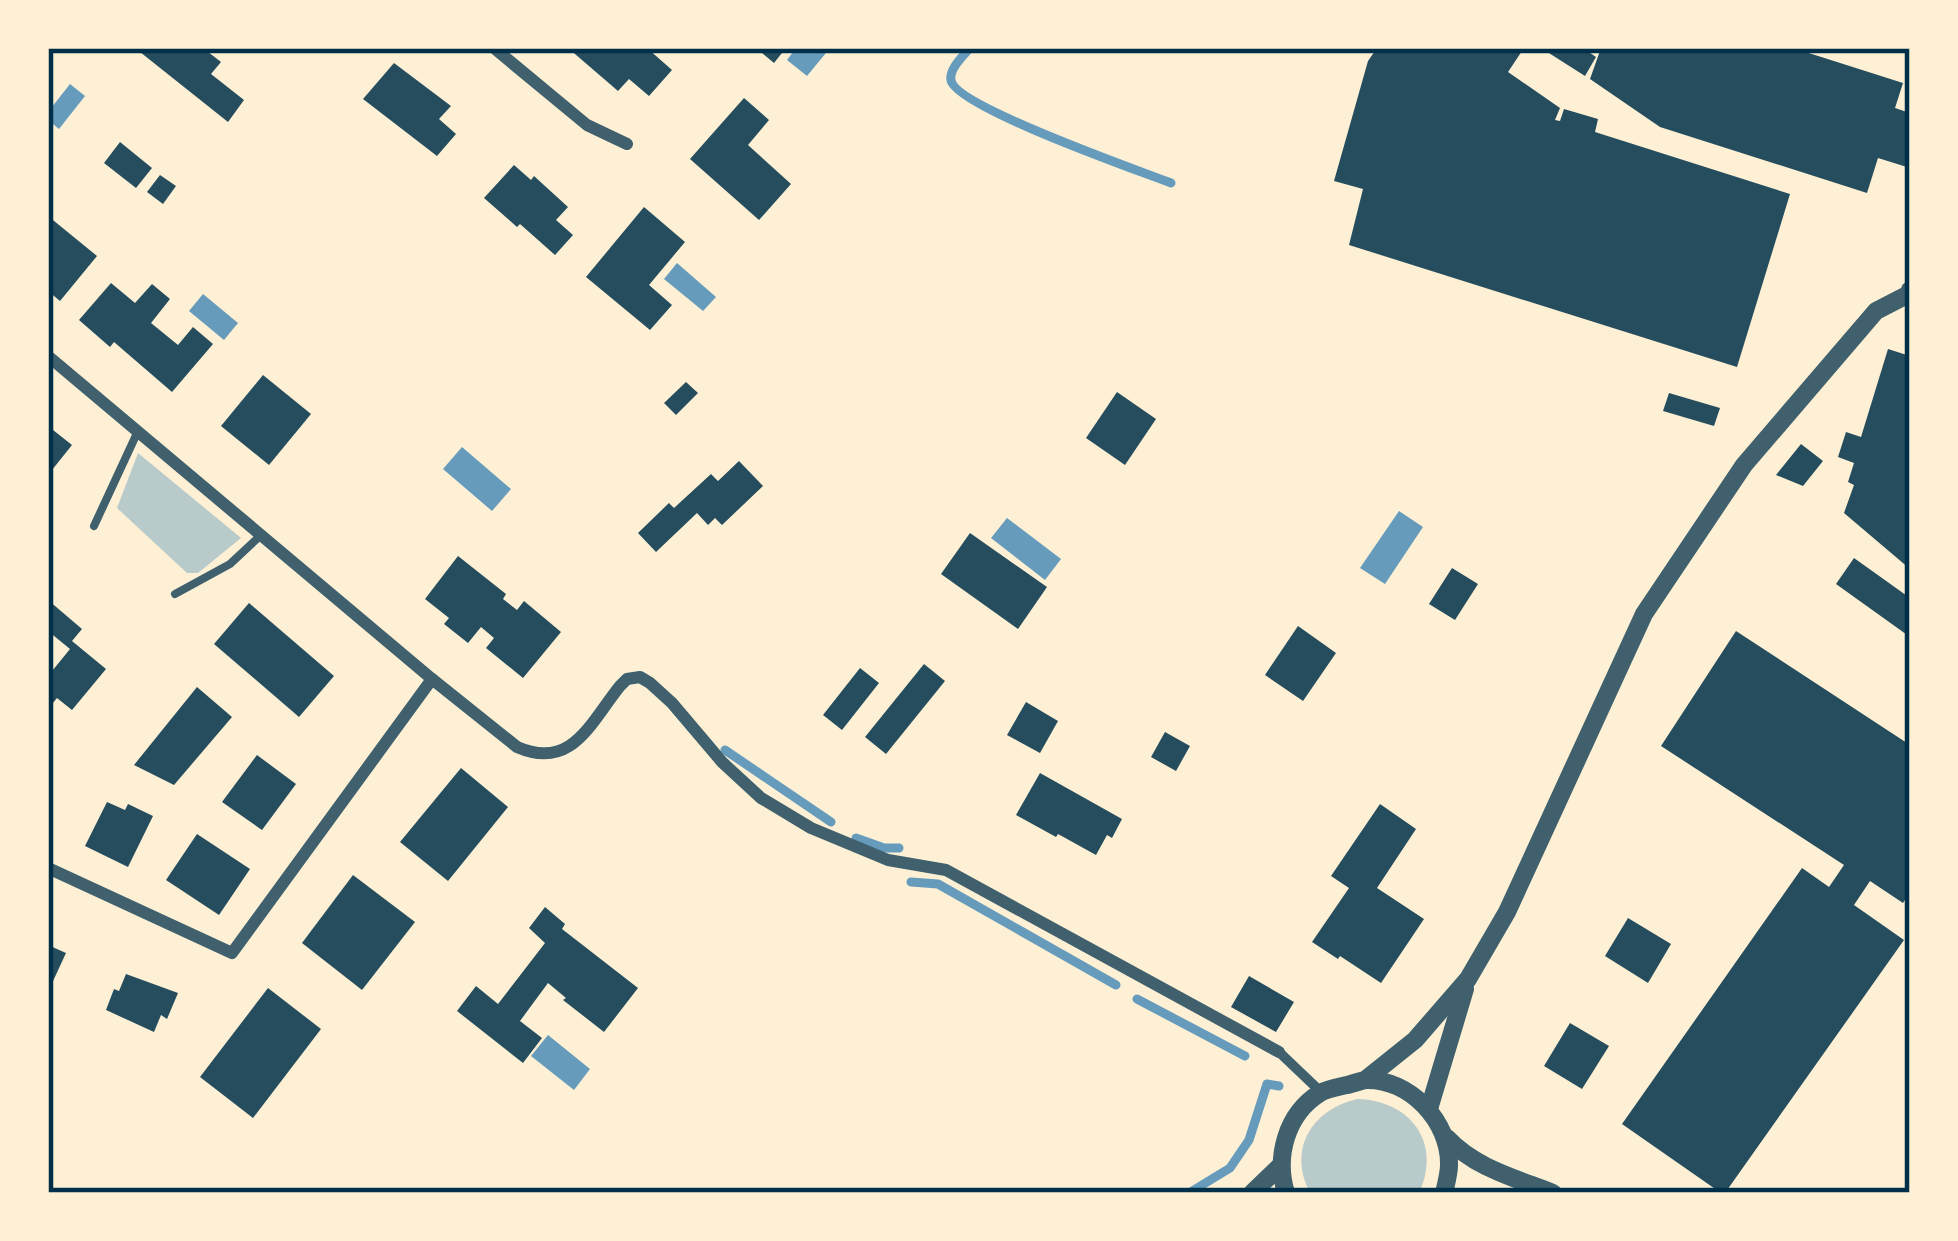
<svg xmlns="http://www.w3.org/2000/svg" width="1958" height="1241" viewBox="0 0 1958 1241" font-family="Poppins,sans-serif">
<rect width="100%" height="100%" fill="#fdf0d5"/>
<!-- green -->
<g fill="#b9caca">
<polygon points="138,453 241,538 198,573 187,573 117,508"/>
<path d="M1358,1099C1411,1101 1442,1143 1419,1193H1310C1287,1149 1312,1109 1358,1099Z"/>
</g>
<!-- water -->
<g fill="#669bbc">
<polygon points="796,48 830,48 807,76 787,60"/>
<polygon points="70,84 85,96 59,129 48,120 48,112"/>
<polygon points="677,263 716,297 703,311 664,279"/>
<polygon points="203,294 238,323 224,340 189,311"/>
<polygon points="462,447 511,489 492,511 443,469"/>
<polygon points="1399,511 1423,527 1385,584 1360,568"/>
<polygon points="1007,518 1061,559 1045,580 991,538"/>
<polygon points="548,1035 590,1069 574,1090 531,1056"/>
</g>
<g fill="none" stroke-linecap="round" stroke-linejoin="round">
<!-- stream -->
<g stroke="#669bbc" stroke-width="9">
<path d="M970,48C963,56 949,69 951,80C954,106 1140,171 1171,183"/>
<polyline points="725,750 831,822"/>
<polyline points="856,838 884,848 899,848"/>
<polyline points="911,882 938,884 1116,985"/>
<polyline points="1137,999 1245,1056"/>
<polyline points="1189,1193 1230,1168 1249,1140 1267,1084 1279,1086"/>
</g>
</g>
<!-- building -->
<g fill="#264d5e">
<polygon points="135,48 203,48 221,62 211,74 244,100 228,122"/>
<polygon points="568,48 647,48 672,70 649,96 629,79 618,91"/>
<polygon points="756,48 786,48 774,63"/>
<polygon points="1377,48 1524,48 1508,72 1560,108 1555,120 1560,121 1564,109 1598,119 1595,132 1790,194 1737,367 1349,245 1363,189 1334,181 1368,61"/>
<polygon points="1541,48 1583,48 1596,57 1585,76"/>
<polygon points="1601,48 1793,48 1903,83 1895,108 1910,113 1910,168 1878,158 1867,193 1660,127 1590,79"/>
<polygon points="394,63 451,106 439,119 456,134 437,156 363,99"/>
<polygon points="744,98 769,120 748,145 791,184 759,220 690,159"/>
<polygon points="120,142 152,168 136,188 104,163"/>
<polygon points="514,165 531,180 534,176 568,207 556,220 573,235 555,255 520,224 517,227 484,198"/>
<polygon points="160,175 176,186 163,204 147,192"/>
<polygon points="644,207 685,242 649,285 672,305 650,330 586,277"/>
<polygon points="48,216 97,256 60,301 48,291"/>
<polygon points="111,283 135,303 152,284 170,299 151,323 178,345 193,327 213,344 172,392 114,342 110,347 79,320"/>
<polygon points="1888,349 1910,356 1910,569 1844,513 1854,485 1848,482 1854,463 1838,457 1846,432 1861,437"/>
<polygon points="263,375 311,414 269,465 221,426"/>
<polygon points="686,382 698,393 676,415 664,403"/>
<polygon points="1117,392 1156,419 1125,465 1086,438"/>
<polygon points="1669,393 1720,408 1714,426 1663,411"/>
<polygon points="48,426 72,445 48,475"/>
<polygon points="1801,444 1823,461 1803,486 1776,475"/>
<polygon points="739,461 763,486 722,525 715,518 708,525 697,513 656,552 638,533 669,503 674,508 711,474 718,481"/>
<polygon points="970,533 1047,587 1018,629 941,574"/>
<polygon points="458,556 506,594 503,599 517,610 524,601 561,632 523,678 486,648 494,638 481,627 468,643 444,624 449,618 425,599"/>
<polygon points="1854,558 1910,598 1910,637 1836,584"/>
<polygon points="1452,568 1478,584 1455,620 1429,604"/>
<polygon points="48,600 82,629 72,641 106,669 72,710 57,698 48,709 48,676 70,649 48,631"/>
<polygon points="249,603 334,676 299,717 214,644"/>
<polygon points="1298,626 1336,653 1303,701 1265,675"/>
<polygon points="1736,631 1910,745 1910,892 1903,903 1870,881 1854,905 1904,940 1725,1193 1721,1193 1622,1124 1802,868 1829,887 1844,865 1661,746"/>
<polygon points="924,664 945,681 886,754 865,737"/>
<polygon points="860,668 879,683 842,730 823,715"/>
<polygon points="197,687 232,717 174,785 134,765"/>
<polygon points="1026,702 1058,721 1040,753 1007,735"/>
<polygon points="1165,732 1190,746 1176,771 1151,757"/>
<polygon points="257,755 296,784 262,830 222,802"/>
<polygon points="461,768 508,807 448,881 400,842"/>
<polygon points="1040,773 1122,819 1112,838 1107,835 1096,855 1058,834 1056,837 1016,815"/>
<polygon points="107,802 125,810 128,804 153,816 128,867 85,846"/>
<polygon points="1380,804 1416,829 1377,888 1424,919 1381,983 1340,956 1338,959 1312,942 1349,888 1331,876"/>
<polygon points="197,834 250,869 219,915 166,880"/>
<polygon points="353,875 415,922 362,990 302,943"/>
<polygon points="545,907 565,924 562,929 638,988 604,1032 563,1000 566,998 548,983 520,1021 542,1038 523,1063 457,1011 476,986 498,1004 545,943 529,928"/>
<polygon points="1628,918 1671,944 1648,983 1605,956"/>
<polygon points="48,945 66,953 48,992"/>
<polygon points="126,974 178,993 167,1019 161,1015 154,1032 106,1010 114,989 119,991"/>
<polygon points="1249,976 1294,1002 1276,1032 1231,1007"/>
<polygon points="268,988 321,1029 253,1118 200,1077"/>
<polygon points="1570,1023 1609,1046 1582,1089 1544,1066"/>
</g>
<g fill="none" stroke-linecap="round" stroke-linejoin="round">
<!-- service -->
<g stroke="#3f606c" stroke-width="8">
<polyline points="94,526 138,431"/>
<polyline points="175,594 230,564 261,535"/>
</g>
<!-- pedestrian -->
<polyline stroke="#3f606c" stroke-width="10" points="1279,1052 1321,1092"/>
<!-- minor -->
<g stroke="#3f606c" stroke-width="12">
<polyline points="494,48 587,125 627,144"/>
<path d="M48,356L432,679L517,747C572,771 590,723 620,686L627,679L640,677L650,683L672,703L722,762L761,798L811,828L888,860L946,870L1279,1052"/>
<polyline points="48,868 232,953 432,679"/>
</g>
<!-- tertiary -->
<g stroke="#3f606c" stroke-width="18">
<polyline points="1365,1080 1415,1040 1468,979 1507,912 1644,614 1744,465 1876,311 1909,294 1910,290"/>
<polyline points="1429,1109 1465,989"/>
<path d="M1447,1138C1475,1168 1515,1178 1553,1193"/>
<polyline points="1252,1193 1280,1166"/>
<path d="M1286,1193C1275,1157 1286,1114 1320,1093C1327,1089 1338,1087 1347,1085C1348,1085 1364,1080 1365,1080C1410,1078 1450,1122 1449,1165C1449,1174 1446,1184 1444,1193"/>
</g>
</g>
<!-- border -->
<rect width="1958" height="1241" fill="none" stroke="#fdf0d5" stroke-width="102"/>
<rect x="51" y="51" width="1856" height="1139" fill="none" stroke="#003049" stroke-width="4.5"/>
</svg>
